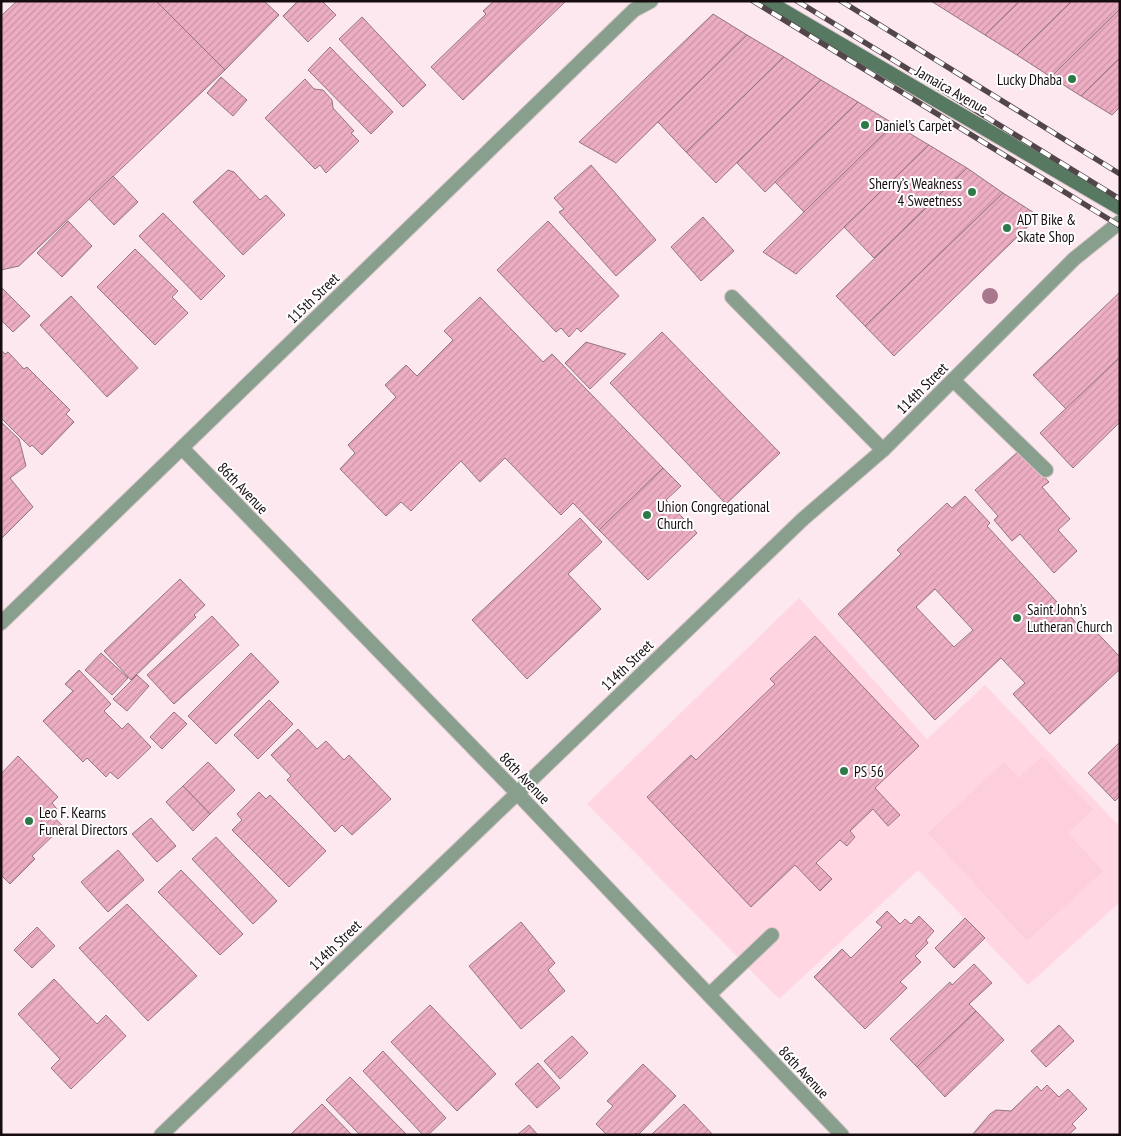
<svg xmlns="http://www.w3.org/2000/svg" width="1121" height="1136" viewBox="0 0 1121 1136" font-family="'PT Sans Narrow',sans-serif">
<defs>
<pattern id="building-hatch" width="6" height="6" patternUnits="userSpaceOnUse" patternTransform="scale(1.25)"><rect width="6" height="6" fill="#edadc2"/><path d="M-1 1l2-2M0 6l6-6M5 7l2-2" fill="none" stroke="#ca94a6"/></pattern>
</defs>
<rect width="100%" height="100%" fill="#fce8ee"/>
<!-- built -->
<polygon fill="#ffd6e2" points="799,598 927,739 985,685 1120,827 1120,902 1028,985 918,870 779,999 587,804"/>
<!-- garden -->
<polygon fill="#fdcedc" points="1042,756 1093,809 1068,833 1103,871 1027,941 928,833 1004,762 1019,778"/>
<!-- building -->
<g fill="url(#building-hatch)" stroke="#93767f" fill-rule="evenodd">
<polygon points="17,1 156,1 225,70 19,266 1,270 1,16"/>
<polygon points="156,1 264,1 279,15 225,70"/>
<polygon points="298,1 322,1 336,15 308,42 283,16"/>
<polygon points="494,1 566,1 463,100 431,67 486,14 483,11"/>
<polygon points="931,1 1020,1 985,35"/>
<polygon points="1020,1 1072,1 1017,55 985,35"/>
<polygon points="1072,1 1120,1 1120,9 1051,77 1017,55"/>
<polygon points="1120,9 1120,58 1081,96 1051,77"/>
<polygon points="713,14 747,35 616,163 579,142"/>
<polygon points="362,17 426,85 403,107 339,39"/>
<polygon points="747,35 784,57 686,152 658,122"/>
<polygon points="330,47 393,112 371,134 308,70"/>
<polygon points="784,57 821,80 716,183 686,152"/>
<polygon points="1120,58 1120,107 1112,115 1081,96"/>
<polygon points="221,77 247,100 233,116 207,93"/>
<polygon points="305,79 314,89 323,90 332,100 333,108 354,131 351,133 359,141 326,173 320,165 315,169 265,118"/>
<polygon points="821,80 858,102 765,192 737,163"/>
<polygon points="858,102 894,124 804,212 775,182"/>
<polygon points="894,124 929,145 796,274 763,252"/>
<polygon points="929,145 967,168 874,258 844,227"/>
<polygon points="591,165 656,240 616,276 559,212 564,209 554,198"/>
<polygon points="967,168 1003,193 865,326 836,296"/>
<polygon points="228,170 234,172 260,200 266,195 285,215 243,255 193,202"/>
<polygon points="113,176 138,202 114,225 89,199"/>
<polygon points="1003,193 1039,216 894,356 865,326"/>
<polygon points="163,213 225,276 201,300 139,236"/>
<polygon points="703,217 734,251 701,281 671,247"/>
<polygon points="68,221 92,246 62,277 37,253"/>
<polygon points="548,221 619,296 581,332 577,328 569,337 561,328 556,332 497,270"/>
<polygon points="135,249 178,291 172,297 188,313 155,345 97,287"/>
<polygon points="1,287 30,316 13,332 1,320"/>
<polygon points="1120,292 1120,357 1066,409 1033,375"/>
<polygon points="71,296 138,368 107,397 40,325"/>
<polygon points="480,297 543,362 552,354 663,468 599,530 573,503 561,515 505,458 480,482 461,461 411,511 401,502 386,516 340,469 355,453 348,445 396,397 385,385 406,365 417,376 453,340 444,331"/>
<polygon points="662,332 780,453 726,504 610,383"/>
<polygon points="586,342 626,354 590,389 565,363"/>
<polygon points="1,350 5,354 8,352 24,369 27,367 70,410 66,414 74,422 42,455 32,445 30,447 1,418"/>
<polygon points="1120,357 1120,422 1073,468 1040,433"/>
<polygon points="1,422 19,439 26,466 10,478 33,507 1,539"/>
<polygon points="1020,450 1049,482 1042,487 1070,519 1058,530 1077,551 1054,573 1020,534 1012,541 994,520 998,516 975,490"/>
<polygon points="663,468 681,486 666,500 697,533 648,580 599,530"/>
<path d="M965,496L990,523L987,526L1081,628L1088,623L1120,657V669L1050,734L1013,694L1025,683L1001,658L935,720L838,614L901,554L897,550L947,503L952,508ZM935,589L973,630L954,647L916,607Z"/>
<polygon points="580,518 602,542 568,574 601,609 527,679 472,620"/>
<polygon points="180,579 205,605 194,615 196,617 131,680 104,651"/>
<polygon points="212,616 239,645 174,704 147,675"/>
<polygon points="815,636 919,746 875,788 900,815 888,826 873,809 850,831 855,837 847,846 840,840 816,863 832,879 820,891 795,865 751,907 647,797 691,755 696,760 775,684 770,679"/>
<polygon points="101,653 128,678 112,695 85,670"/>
<polygon points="251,653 279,682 216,744 188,716"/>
<polygon points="79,670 111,704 104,711 122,729 128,723 151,747 118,779 110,772 106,777 87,758 83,762 43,721 73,691 65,684"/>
<polygon points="137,675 149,686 127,711 113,699"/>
<polygon points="269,700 293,724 258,759 234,735"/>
<polygon points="174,712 187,724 162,749 150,737"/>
<polygon points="298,729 317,749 326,741 344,760 349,755 391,799 352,835 342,825 335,832 287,780 291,776 271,755"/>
<polygon points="1120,742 1120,796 1115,801 1088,773"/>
<polygon points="18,756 58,797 52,803 57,809 51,815 63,826 32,856 35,859 10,884 1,875 1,774"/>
<polygon points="208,762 235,790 210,814 183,786"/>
<polygon points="183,786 210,814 193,831 166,802"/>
<polygon points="259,792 266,799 270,795 326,851 289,887 232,830 242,820 237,814"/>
<polygon points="151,818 176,846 157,862 132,834"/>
<polygon points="216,837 277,901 253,924 192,859"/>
<polygon points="118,850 144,880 108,912 81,882"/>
<polygon points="181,870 243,934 220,955 158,892"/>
<polygon points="127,904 197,976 148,1021 79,948"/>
<polygon points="887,911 900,924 905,919 911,924 919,916 934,931 926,940 928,943 915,956 921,962 900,982 907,988 865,1029 814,977 842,949 851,958 882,927 876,922"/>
<polygon points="965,918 985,938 954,968 935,948"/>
<polygon points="521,922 555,963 548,970 565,991 521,1029 469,966"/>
<polygon points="37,927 55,946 32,968 14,950"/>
<polygon points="974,964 992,983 969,1004 976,1011 917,1067 890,1039 950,982 952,985"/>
<polygon points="54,979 97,1024 106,1015 126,1036 71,1089 51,1068 60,1059 18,1014"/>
<polygon points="430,1005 496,1074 457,1111 391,1042"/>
<polygon points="976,1011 1004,1040 945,1097 917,1067"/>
<polygon points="1059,1025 1074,1041 1046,1067 1031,1051"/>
<polygon points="572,1036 588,1053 560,1079 544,1061"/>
<polygon points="383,1051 446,1118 428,1135 423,1135 363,1071"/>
<polygon points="538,1063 560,1088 537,1108 515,1084"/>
<polygon points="643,1064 676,1096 638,1135 636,1133 634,1135 607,1135 596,1124 613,1106 607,1101"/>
<polygon points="350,1077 407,1135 360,1135 326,1100"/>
<polygon points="1047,1085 1059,1097 1068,1089 1087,1109 1072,1124 1076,1128 1068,1135 972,1135 990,1114 996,1110 1011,1111 1037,1086 1041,1091"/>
<polygon points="322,1104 352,1135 290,1135"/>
<polygon points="684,1104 713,1135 651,1135"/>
<polygon points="529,1125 538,1135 517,1135"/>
</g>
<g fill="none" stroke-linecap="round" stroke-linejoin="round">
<defs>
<g id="service">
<polyline points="732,297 883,450"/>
<polyline points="953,380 1046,470"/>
<polyline points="709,995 772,935"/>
</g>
<g id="minor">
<polyline points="182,448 517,793 842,1135"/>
<polyline points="1,623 634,10 651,1"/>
<polyline points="161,1135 803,519 883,450 1074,259 1120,222"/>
</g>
<polyline id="secondary" points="767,1 1120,208"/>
</defs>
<!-- service casing -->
<use href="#service" stroke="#d7c5ca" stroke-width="16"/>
<!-- minor casing -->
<use href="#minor" stroke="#d7c5ca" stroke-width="16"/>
<!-- secondary casing -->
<use href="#secondary" stroke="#d7c5ca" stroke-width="16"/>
<!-- service -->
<use href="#service" stroke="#899f8e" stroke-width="14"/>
<!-- minor -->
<use href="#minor" stroke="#899f8e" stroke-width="14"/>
<!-- secondary -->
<use href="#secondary" stroke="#587961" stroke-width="14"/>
<defs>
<g id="rail">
<polyline points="753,1 1120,226"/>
<polyline points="797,1 1120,199"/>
<polyline points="841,1 1120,174"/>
</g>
</defs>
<!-- rail casing -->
<use href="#rail" stroke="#53464a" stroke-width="5.5"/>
<!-- rail -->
<use href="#rail" stroke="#fff" stroke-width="4" stroke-dasharray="11" stroke-linecap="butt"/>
</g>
<!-- trees -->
<circle fill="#a8778b" cx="990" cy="296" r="8"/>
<!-- markers -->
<g fill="#2d7948" stroke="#fff" stroke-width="2">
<circle cx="1072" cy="79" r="5"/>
<circle cx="865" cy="125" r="5"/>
<circle cx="972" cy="192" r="5"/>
<circle cx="1007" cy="228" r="5"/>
<circle cx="647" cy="515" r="5"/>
<circle cx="1017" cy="618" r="5"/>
<circle cx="844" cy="771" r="5"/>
<circle cx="29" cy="821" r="5"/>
</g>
<g text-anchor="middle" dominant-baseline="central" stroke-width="4" stroke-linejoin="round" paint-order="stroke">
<!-- poi labels -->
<g font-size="15" fill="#170d10" stroke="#fff" text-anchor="start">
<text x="1062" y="79" text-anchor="end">Lucky Dhaba</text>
<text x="875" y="125">Daniel’s Carpet</text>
<text x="962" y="183" text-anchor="end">Sherry’s Weakness<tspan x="962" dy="17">4 Sweetness</tspan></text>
<text x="1017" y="219">ADT Bike &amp;<tspan x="1017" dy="17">Skate Shop</tspan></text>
<text x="657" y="506">Union Congregational<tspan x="657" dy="17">Church</tspan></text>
<text x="1027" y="609">Saint John's<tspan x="1027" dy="17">Lutheran Church</tspan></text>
<text x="854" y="771">PS 56</text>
<text x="39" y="812">Leo F. Kearns<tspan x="39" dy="17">Funeral Directors</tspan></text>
</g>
<!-- street labels -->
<g font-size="15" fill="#170d10" stroke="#fff">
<text transform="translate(952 90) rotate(30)">Jamaica Avenue</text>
<text transform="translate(313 298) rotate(-44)">115th Street</text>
<text transform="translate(922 388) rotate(-45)">114th Street</text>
<text transform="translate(243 488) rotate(46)">86th Avenue</text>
<text transform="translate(627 665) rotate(-44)">114th Street</text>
<text transform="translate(525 778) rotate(46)">86th Avenue</text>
<text transform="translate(335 945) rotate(-44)">114th Street</text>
<text transform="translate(804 1072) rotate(47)">86th Avenue</text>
</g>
</g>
<!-- border -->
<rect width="1121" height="1136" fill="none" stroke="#170d10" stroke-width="5"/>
</svg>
